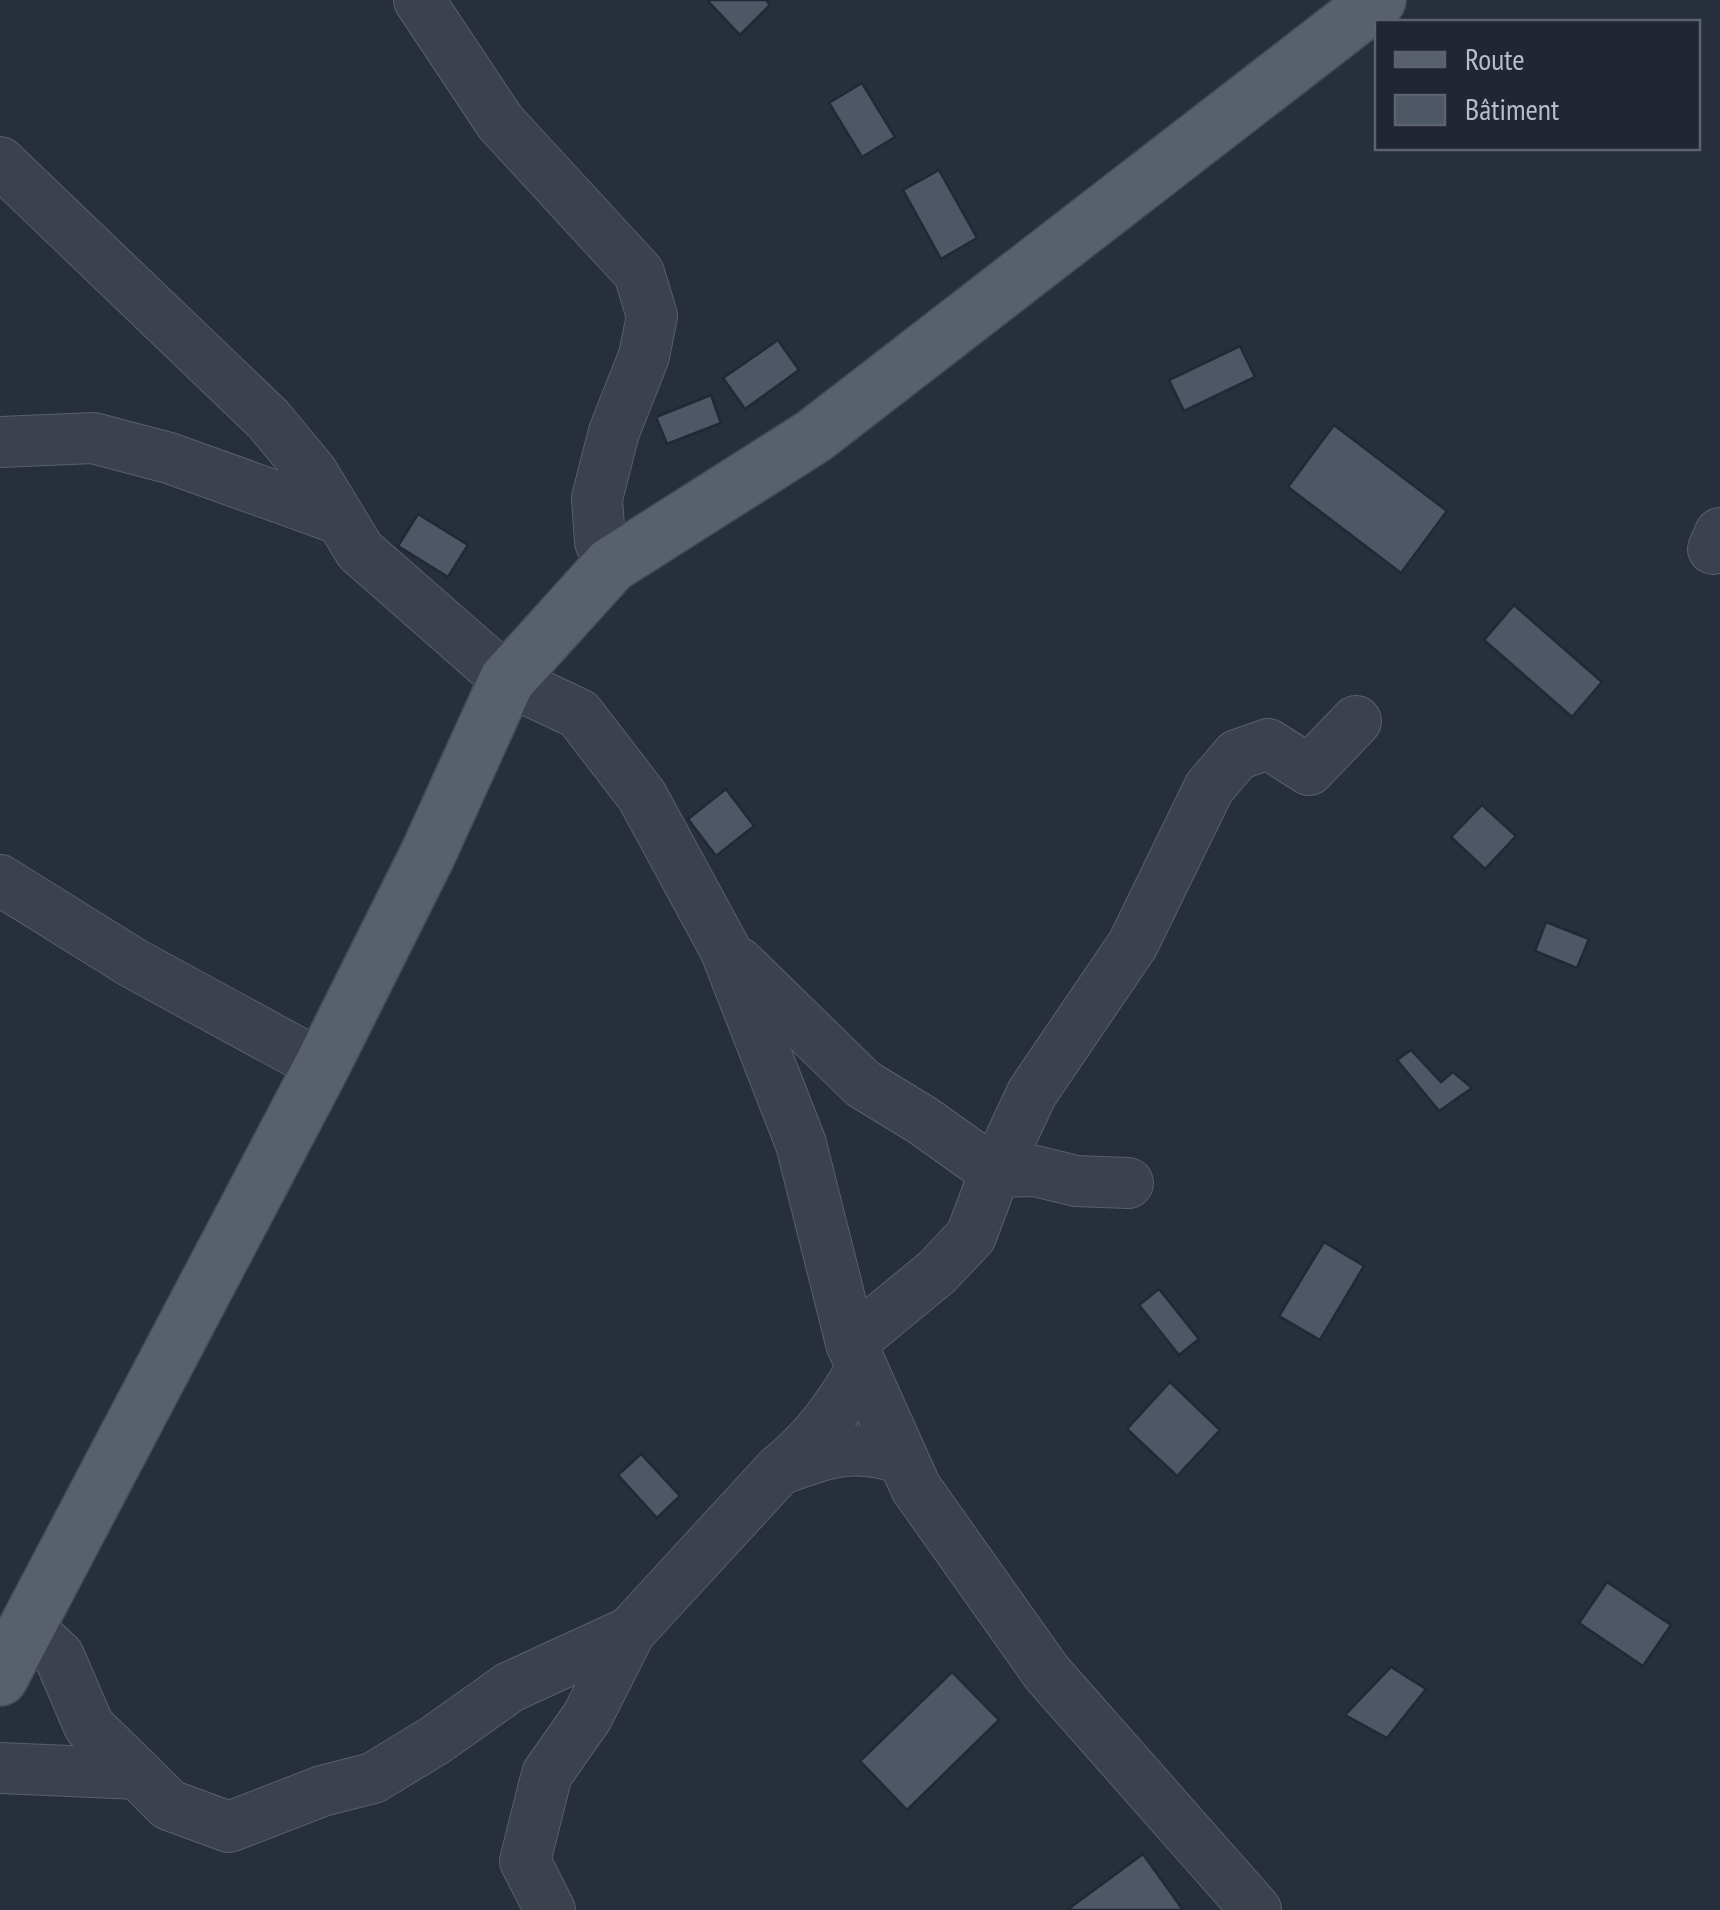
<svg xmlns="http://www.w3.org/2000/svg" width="1720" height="1910" viewBox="0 0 1720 1910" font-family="'PT Sans Narrow',sans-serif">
<rect width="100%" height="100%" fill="#272f3c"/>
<!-- building -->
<g fill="#4e5765" stroke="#222834" stroke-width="2.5">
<polygon points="707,0 766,0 770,5 740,35"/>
<polygon points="862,83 895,137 862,157 829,103"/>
<polygon points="939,170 977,238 941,259 903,190"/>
<polygon points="778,340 799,370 745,409 723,378"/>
<polygon points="1240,346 1255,377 1184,411 1169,380"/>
<polygon points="711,395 721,423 667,444 656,417"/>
<polygon points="1334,425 1447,511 1401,573 1288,487"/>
<polygon points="418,514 468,545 448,577 398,546"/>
<polygon points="1514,605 1602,682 1572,717 1484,640"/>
<polygon points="726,789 754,826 716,856 688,819"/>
<polygon points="1482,805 1516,836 1485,869 1451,837"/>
<polygon points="1546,922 1589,939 1577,968 1535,951"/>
<polygon points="1411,1050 1441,1082 1453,1072 1472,1088 1439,1111 1397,1060"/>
<polygon points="1324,1242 1364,1266 1320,1340 1279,1316"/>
<polygon points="1159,1289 1199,1339 1179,1355 1139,1305"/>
<polygon points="1170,1382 1220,1430 1177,1476 1127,1429"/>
<polygon points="641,1454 680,1496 657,1518 618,1475"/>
<polygon points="1607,1582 1671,1625 1643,1666 1579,1623"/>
<polygon points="1391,1667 1426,1689 1387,1738 1345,1715"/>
<polygon points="952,1672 999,1720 907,1810 860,1761"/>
<polygon points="1143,1854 1183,1910 1067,1910"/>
</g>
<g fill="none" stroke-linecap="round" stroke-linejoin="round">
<defs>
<g id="minor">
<polyline points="419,0 500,122 639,273 652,316 644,356 614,432 597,498 600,542 611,565"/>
<polyline points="0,162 268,419 312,472 360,551 507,680 579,714 642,796 725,949 801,1144 851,1343 916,1488 1047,1673 1256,1910"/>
<polyline points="0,442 93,438 169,458 339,519"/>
<polyline points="1713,549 1720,533"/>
<polyline points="0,880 133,963 322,1066"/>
<polyline points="739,963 863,1084 922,1120 995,1172 1032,1093 1133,944 1209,788 1237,755 1268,744 1309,770 1356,721"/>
<polyline points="851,1343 937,1272 971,1236 995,1172 1035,1171 1076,1181 1128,1183"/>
<path d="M862,1368C839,1408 815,1441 779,1470C826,1453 853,1442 902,1459"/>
<polyline points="29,1628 59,1656 89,1726 138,1774 169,1805 229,1827 322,1791 373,1778 434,1741 510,1687 630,1632 587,1717 547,1774 525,1861 550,1910"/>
<polyline points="630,1632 779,1470"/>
<polyline points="0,1768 138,1774"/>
</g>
<polyline id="major" points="0,1678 322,1066 428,854 507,680 611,565 814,436 1378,0"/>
</defs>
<!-- minor casing -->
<use href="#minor" stroke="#595f6b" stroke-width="52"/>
<!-- major casing -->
<use href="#major" stroke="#444a56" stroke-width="58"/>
<!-- minor -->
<use href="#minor" stroke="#3b414d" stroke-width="50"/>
<!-- major -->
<use href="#major" stroke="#59606d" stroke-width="55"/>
</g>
<!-- legend -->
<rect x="1375" y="20" width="325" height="130" fill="#202632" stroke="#5c626e" stroke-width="2.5"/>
<rect x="1395" y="52" width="50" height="15" fill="#59606d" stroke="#5c626e" stroke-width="2.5"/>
<text x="1465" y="70" font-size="30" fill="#b7bdc8">Route</text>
<rect x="1395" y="95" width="50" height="30" fill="#4e5765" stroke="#5c626e" stroke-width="2.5"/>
<text x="1465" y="120" font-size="30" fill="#b7bdc8">Bâtiment</text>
</svg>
